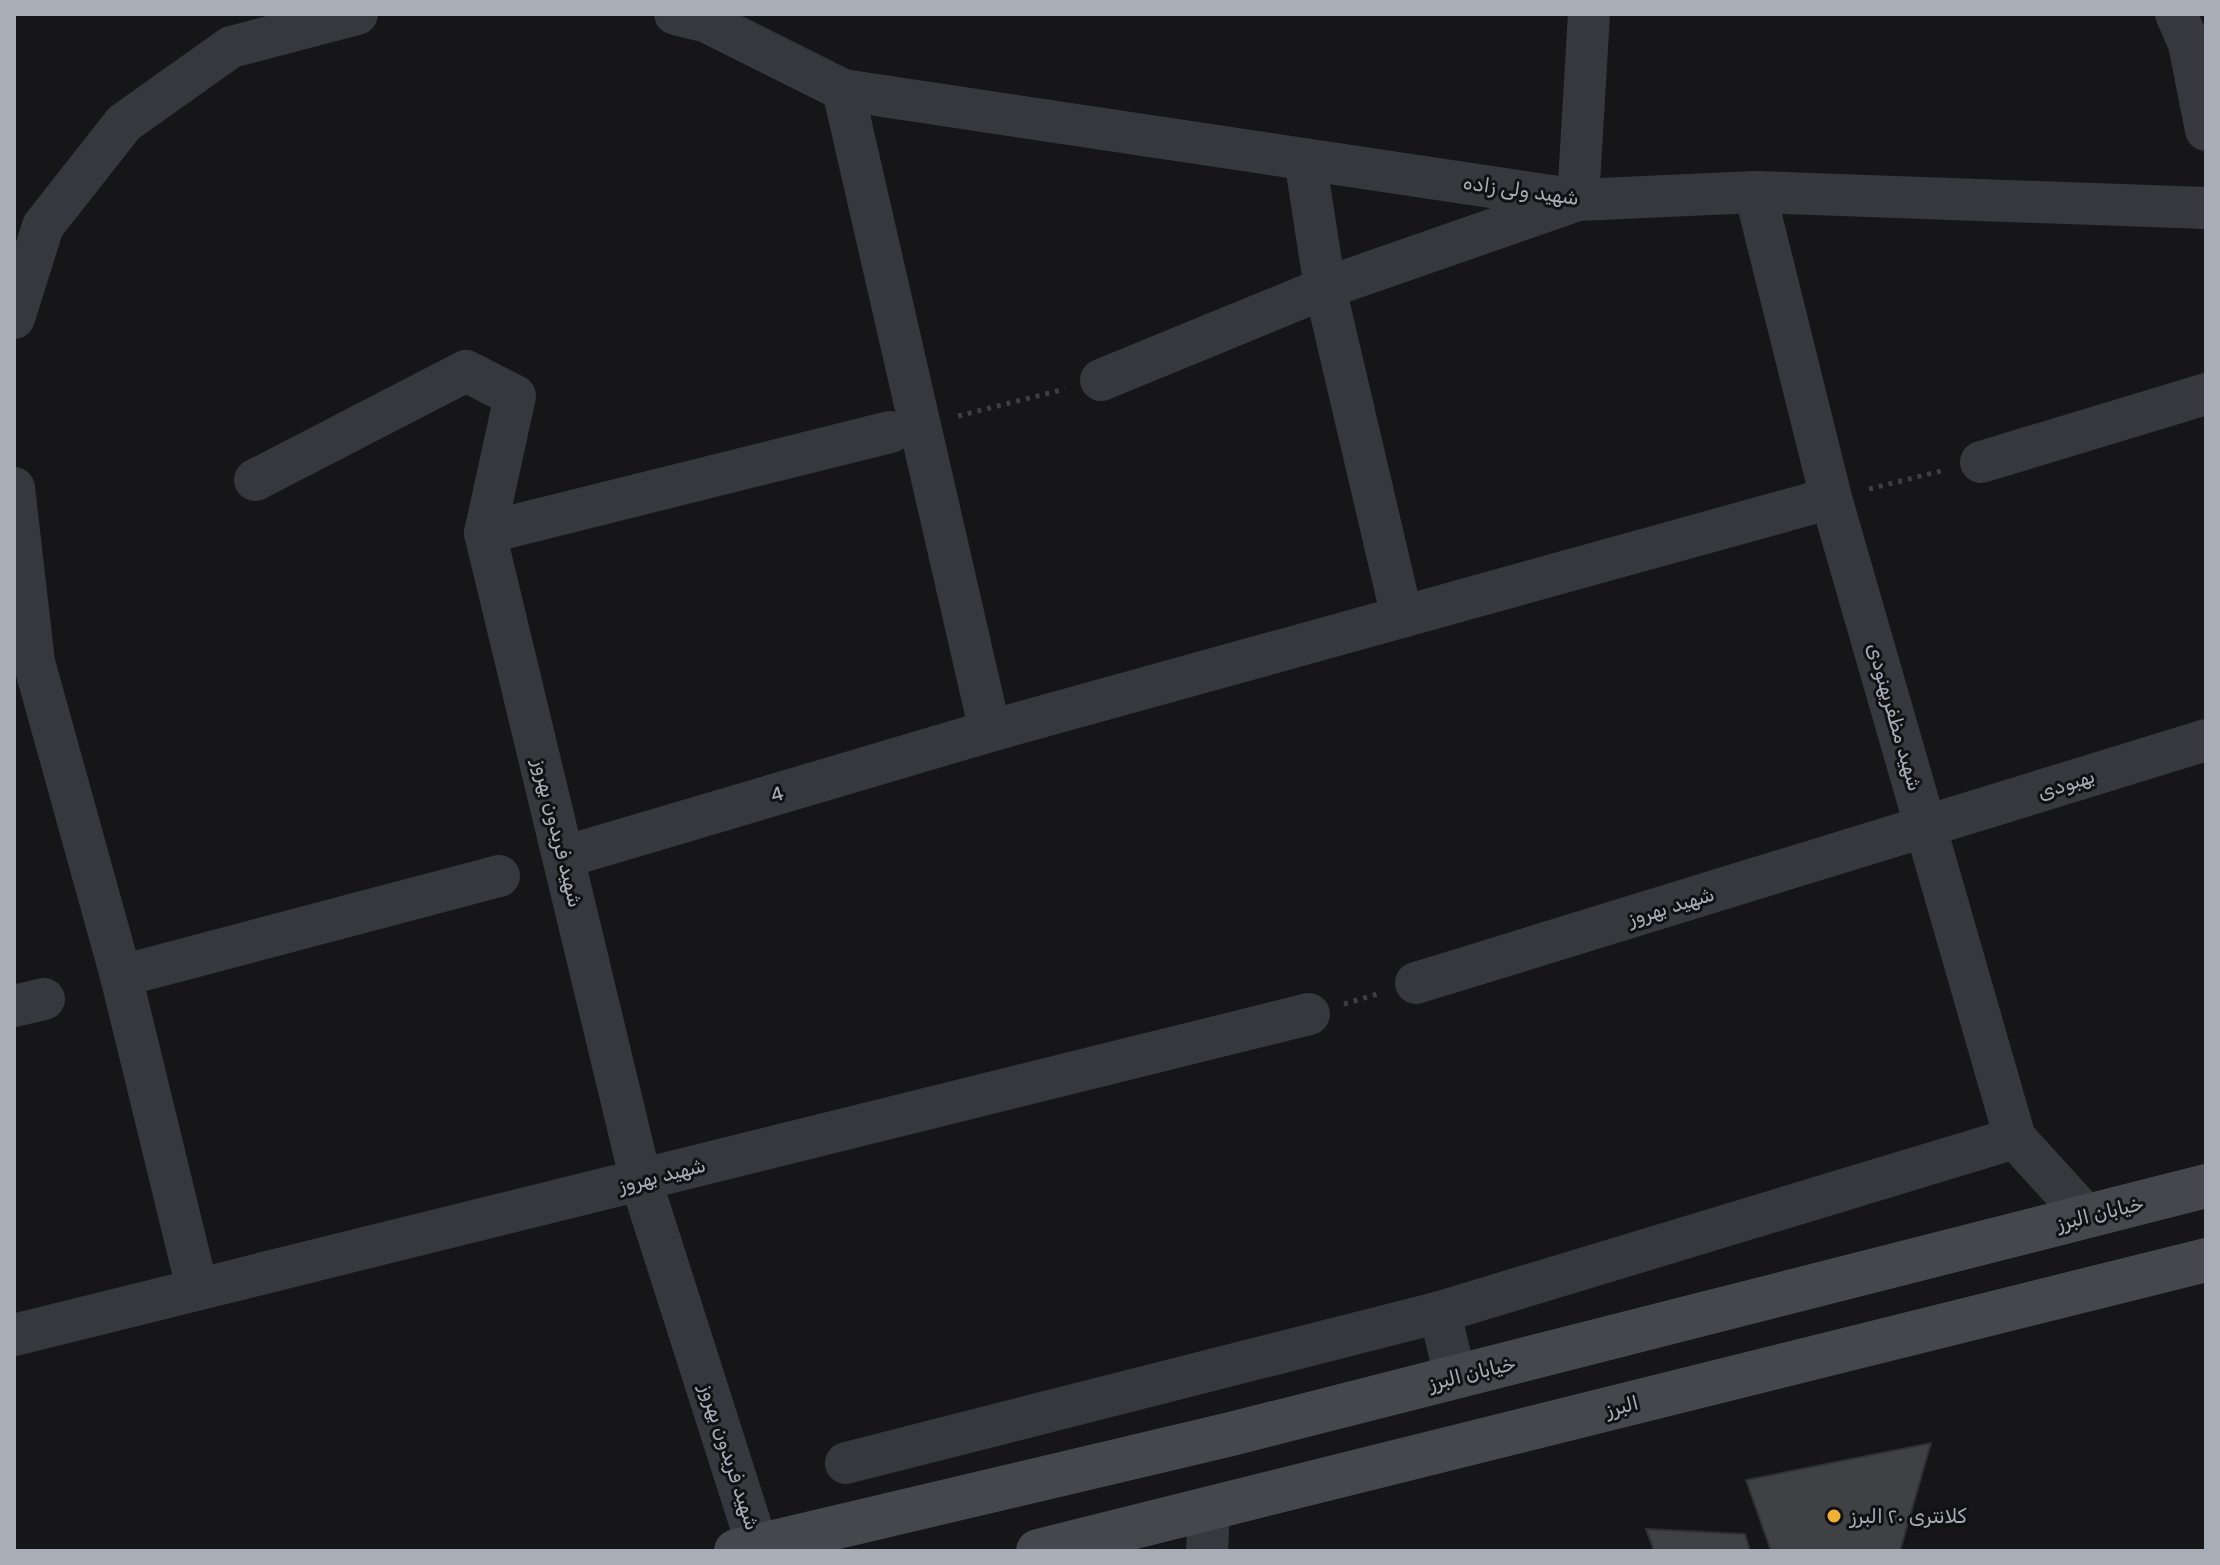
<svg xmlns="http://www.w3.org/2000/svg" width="2220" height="1565" viewBox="0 0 2220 1565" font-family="Rubik,Vazirmatn,sans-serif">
<rect width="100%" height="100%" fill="#161618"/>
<!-- building -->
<g fill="#404145" stroke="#303034" stroke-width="2">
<polygon points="1931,1443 1900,1551 1771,1551 1746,1480"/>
<polygon points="1646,1529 1745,1534 1750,1551 1654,1551"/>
</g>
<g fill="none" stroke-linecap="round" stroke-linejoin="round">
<!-- path -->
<g stroke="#3d3f44" stroke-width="5" stroke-dasharray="4 6" stroke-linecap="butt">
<polyline points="958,416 1065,389"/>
<polyline points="1869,489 1945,470"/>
<polyline points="1344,1004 1381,993"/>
</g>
<!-- street -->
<g stroke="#37383d" stroke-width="42">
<polyline points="675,14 707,22 843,90 1578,200 1755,192 2206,208"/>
<polyline points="2176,14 2189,44 2206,130"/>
<polyline points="843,90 990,731"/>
<polyline points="1305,159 1325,288 1402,617"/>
<polyline points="1755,192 1831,498 2015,1138 2086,1216"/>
<polyline points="14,318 43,226 124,123 231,47 357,14"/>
<polyline points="1101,380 1325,288 1578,200 1589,14"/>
<polyline points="1981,462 2206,394"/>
<polyline points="255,480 466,371 515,396 485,533 641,1181 759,1551"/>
<polyline points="14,488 34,662 121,976 197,1288"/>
<polyline points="485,533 890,432"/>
<polyline points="564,857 990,731 1831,498"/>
<polyline points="121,976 499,876"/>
<polyline points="1416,983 2206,740"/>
<polyline points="14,1006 44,999"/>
<polyline points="1440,1312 1455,1377"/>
<polyline points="14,1335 1309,1014"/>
<polyline points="846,1463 1440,1312 2015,1138"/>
<polyline points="1207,1551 1209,1509"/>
</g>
<!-- secondary -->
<g stroke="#45474d" stroke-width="44">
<polyline points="736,1551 1231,1434 2206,1186"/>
<polyline points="1038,1551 2206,1260"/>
</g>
</g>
<!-- markers -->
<circle fill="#f2b134" stroke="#111113" stroke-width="3" cx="1834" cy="1516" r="8"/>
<g text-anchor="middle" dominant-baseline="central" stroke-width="6" stroke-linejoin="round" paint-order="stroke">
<!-- street labels -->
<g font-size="20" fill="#a8adb8" stroke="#111113">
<text transform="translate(1521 190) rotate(8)">شهید ولی زاده</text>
<text transform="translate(1895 717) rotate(74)">شهید مظفربهنودی</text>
<text transform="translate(2066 784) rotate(-18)">بهبودی</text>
<text transform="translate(777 794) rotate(-16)">4</text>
<text transform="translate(558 833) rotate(76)">شهید فریدون بهروز</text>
<text transform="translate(1671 906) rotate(-17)">شهید بهروز</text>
<text transform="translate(662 1175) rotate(-14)">شهید بهروز</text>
<text transform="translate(2100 1213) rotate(-14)">خیابان البرز</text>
<text transform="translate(1472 1373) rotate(-14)">خیابان البرز</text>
<text transform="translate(1622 1406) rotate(-14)">البرز</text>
<text transform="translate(730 1457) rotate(72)">شهید فریدون بهروز</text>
</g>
<!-- poi labels -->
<g font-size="20" fill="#a8adb8" stroke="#111113" text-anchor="start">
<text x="1850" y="1516">کلانتری ۲۰ البرز</text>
</g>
</g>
<!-- border -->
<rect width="2220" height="1565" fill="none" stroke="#a8adb8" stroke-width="32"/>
</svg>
